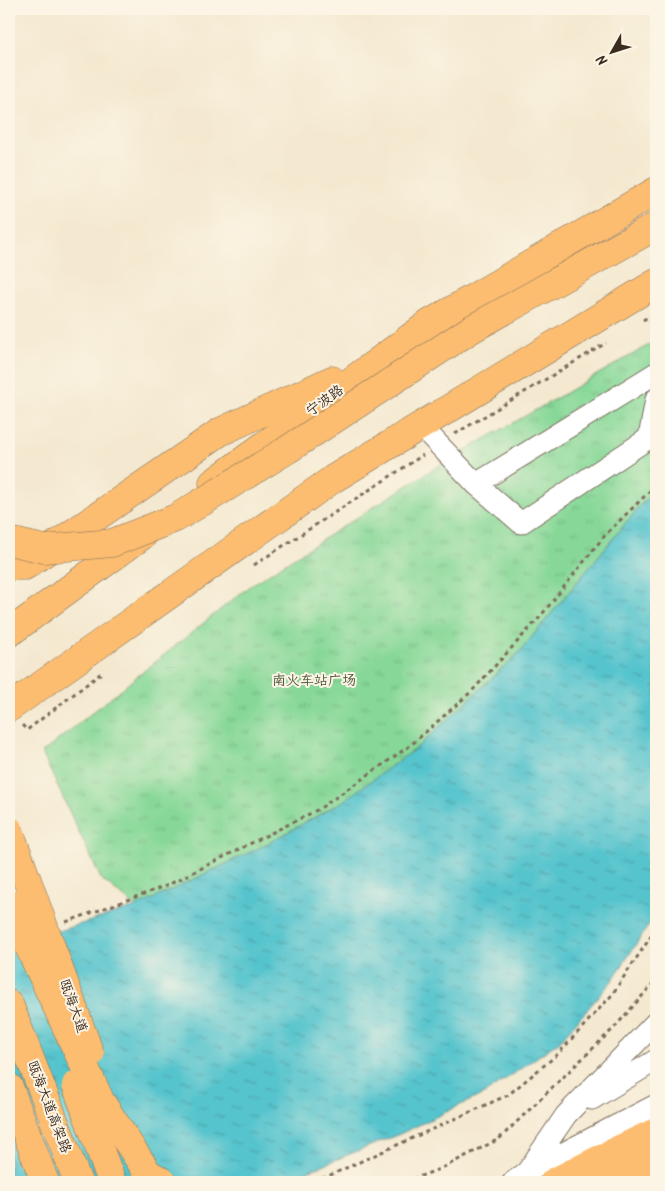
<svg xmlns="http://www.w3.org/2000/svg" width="665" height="1191" viewBox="0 0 665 1191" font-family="Kalam,'LXGW WenKai TC',sans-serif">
<defs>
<pattern id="park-tufts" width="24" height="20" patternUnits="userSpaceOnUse" patternTransform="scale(1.25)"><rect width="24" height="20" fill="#87d898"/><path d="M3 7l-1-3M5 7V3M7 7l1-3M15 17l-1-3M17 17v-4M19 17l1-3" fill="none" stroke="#75ba83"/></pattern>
<pattern id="water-ripples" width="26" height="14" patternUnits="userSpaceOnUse" patternTransform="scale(1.25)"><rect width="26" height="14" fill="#57c4cd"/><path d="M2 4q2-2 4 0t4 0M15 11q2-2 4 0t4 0" fill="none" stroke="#499fa6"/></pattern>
</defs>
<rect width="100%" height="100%" fill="#fcf5e5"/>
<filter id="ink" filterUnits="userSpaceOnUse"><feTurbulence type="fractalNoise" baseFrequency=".02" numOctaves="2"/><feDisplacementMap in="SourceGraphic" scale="10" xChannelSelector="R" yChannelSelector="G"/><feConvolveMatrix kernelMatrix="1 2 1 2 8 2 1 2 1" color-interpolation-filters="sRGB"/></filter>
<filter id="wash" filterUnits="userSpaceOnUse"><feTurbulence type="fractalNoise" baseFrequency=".0096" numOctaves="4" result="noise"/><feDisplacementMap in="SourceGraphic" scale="20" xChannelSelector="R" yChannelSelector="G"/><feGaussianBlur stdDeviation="1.12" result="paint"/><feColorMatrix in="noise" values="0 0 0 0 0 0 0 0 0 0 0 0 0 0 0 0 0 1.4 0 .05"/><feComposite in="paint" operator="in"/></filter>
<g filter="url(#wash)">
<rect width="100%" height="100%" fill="#f4e9d0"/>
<!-- park -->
<polygon fill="url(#park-tufts)" stroke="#61815b" points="656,341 656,492 643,502 518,654 419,746 342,802 261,847 136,907 101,879 42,753 251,585 438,466"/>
<!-- water -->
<polygon fill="url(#water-ripples)" stroke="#497776" points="656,492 656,914 612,981 560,1041 486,1093 402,1133 281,1182 9,1182 9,946 136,907 261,847 342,802 419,746 518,654 643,502"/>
</g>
<g filter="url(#ink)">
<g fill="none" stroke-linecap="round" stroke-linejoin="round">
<defs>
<g id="minor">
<polyline points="421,426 476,484 656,373"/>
<polyline points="476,484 521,523 649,438 656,399"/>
<polyline points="592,1099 656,1060"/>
<polyline points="527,1172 566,1115 656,1022"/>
<polyline points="513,1182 527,1172 656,1105"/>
</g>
<g id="major">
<polyline points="213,483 430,323 656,191"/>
<polyline points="9,566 25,566 220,432 332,380"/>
<polyline points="9,633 143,535"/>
<polyline points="9,708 333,479 656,283"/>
<polyline points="620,1149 656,1132"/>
<polyline points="607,1182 656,1158"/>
</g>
<g id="highway">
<polyline points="9,1004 78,1182"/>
<polyline points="9,1087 45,1182"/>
<polyline points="554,1182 620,1149"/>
</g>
</defs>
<!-- minor casing -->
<use href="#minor" stroke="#7c6d5c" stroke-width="23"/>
<!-- major casing -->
<use href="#major" stroke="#7c6d5c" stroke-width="29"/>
<!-- highway casing -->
<use href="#highway" stroke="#7c6d5c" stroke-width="29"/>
<!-- path -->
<g stroke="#7c6d5c" stroke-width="3" stroke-dasharray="4 4" stroke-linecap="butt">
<polyline points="643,320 656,312"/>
<polyline points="455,434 606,343"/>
<polyline points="254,565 423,455"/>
<polyline points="22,725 27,730 104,671"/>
<polyline points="66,922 166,886 319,809 411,745 472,691 539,618 606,534 656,485"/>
<polyline points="315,1182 508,1095 558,1054 611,996 656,929"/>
<polyline points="405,1182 442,1168 499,1139 614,1028 656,980"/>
</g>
<!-- minor -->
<use href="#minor" stroke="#fff" stroke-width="21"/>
<!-- major -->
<use href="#major" stroke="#fcbd6f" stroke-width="28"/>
<!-- highway -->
<use href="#highway" stroke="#fcbd6f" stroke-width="28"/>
<defs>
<polyline id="major-bridge" points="9,830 90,1054"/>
<g id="highway-bridge">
<polyline points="9,541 44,549 112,543 176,518 287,450 470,330 656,226"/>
<polyline points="9,904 101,1102 148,1173 163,1182"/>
<polyline points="76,1085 112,1182"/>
</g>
</defs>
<!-- major-bridge casing -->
<use href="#major-bridge" stroke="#7c6d5c" stroke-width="29" stroke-linecap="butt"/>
<!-- highway-bridge casing -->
<use href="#highway-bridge" stroke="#7c6d5c" stroke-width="29" stroke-linecap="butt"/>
<!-- major-bridge -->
<use href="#major-bridge" stroke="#fcbd6f" stroke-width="28"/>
<!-- highway-bridge -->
<use href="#highway-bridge" stroke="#fcbd6f" stroke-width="28"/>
</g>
</g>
<g text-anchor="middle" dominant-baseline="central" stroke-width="4" stroke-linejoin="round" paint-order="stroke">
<!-- street labels -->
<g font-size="14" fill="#3b2a1e" stroke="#fcf5e5">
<text transform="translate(325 401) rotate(-36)">宁波路</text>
<text transform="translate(73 1006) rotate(70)">瓯海大道</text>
<text transform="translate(49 1107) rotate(69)">瓯海大道高架路</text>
</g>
<!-- park labels -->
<g font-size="14" fill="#4e563c" stroke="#fcf5e5">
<text x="314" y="681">南火车站广场</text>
</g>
</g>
<!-- margin -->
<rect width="665" height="1191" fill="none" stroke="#fcf5e5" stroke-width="30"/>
<!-- north arrow -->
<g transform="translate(612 52) rotate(231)" stroke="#fcf5e5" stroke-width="4" paint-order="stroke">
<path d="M0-4L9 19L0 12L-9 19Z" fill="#3b2a1e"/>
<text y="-8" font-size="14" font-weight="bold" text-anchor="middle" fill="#3b2a1e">N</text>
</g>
</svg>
